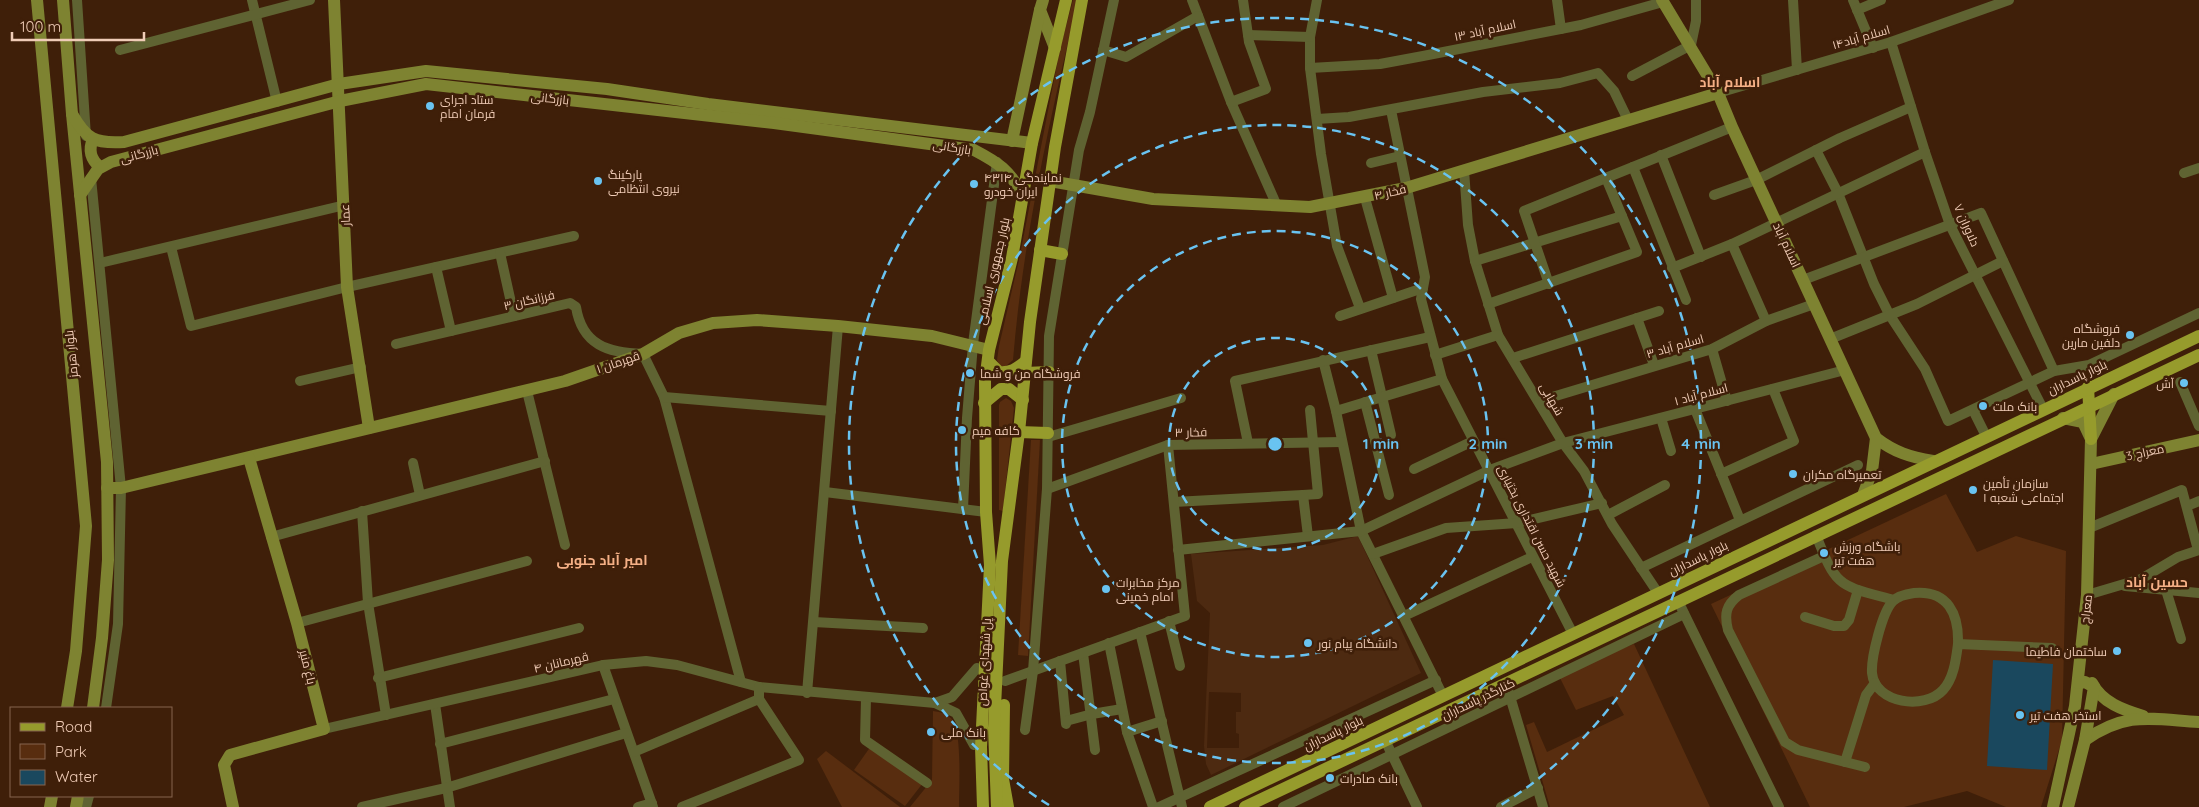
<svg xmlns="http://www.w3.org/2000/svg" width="2199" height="807" viewBox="0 0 2199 807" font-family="Quicksand,Cairo,sans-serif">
<rect width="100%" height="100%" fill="#3f1f09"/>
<!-- built -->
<path fill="#4d2a11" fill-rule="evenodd" d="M1358,536L1421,673L1211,775L1206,764L1204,746L1210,613L1197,601L1191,554L1323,545ZM1209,692L1241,693V712H1236V733L1239,734V748H1207Z"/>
<!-- green -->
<g fill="#582d0f">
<path d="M1073,0H1078C1050,118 1023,238 1013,360L1006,366H1000L997,360L999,346L1019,260L1060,49Z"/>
<polygon points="1006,398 1011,401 1014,408 1003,511 999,510 999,405 1000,402"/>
<polygon points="1031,440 1040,440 1028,656 1018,655"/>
<polygon points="1946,494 1977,552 2016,536 2066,551 2062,740 2041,807 2006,807 1967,791 1904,807 1810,807 1711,604"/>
<polygon points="1634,644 1710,807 1550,807 1526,725 1534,722 1547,752 1624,715 1613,696 1576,710 1558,674"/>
<path d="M933,711C941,712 949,714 953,721C962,735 959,789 959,807H910L932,780Z"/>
<polygon points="871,746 923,783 905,806 854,770"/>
<polygon points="826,751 900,807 842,807 817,759"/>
</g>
<!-- water -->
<polygon fill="#1a485e" points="1993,660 2053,664 2047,770 1987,766"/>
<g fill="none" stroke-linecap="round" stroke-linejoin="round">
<!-- street -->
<g stroke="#5f6332" stroke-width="10">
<polyline points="77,0 86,136"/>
<polyline points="252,0 277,102"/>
<polyline points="1192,0 1231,102 1277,206"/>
<polyline points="1317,0 1310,37 1310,68 1321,154 1337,246 1360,308"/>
<polyline points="1557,0 1561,29"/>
<polyline points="1793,0 1797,70"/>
<polyline points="1853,0 1873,48"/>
<polyline points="1857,10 1881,0"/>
<polyline points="1248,35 1310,37"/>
<polyline points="1891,42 1925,152 1950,225 2043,409"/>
<polyline points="120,50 310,0"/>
<polyline points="1103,50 1126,57 1198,16"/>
<polyline points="1310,68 1380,64 1423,56 1581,25 1663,2"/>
<polyline points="1632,76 1691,45 1696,21 1696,0"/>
<polyline points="1718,93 1891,42 2009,0"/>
<polyline points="1231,102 1266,89 1249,42 1243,0"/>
<polyline points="1391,110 1425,277 1421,299 1442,379 1573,634"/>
<polyline points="1317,119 1349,117 1483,92 1560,83 1598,73 1614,91 1628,120"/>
<polyline points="1816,150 1838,193 1874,284 1889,314 1925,369 1948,421 2054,371 2089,365 2199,313"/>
<polyline points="1661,155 1701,257"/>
<polyline points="1371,163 1400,156"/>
<polyline points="1633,167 1686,300"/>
<polyline points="1464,170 1468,225 1475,261 1498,335 1563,443 1584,471 1612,524 1658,593"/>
<polyline points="2184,173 2199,168"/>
<polyline points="91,178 121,488 118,624 106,708"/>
<polyline points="1714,195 1756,180 1840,138 1911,107"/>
<polyline points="1365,198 1393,298"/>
<polyline points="1732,244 1766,321"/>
<polyline points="171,247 191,326 347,287 574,236"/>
<polyline points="500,253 514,316"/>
<polyline points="1475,261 1622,216"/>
<polyline points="100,263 345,205"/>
<polyline points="436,267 451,331"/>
<polyline points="1672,268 1732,244 1925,152"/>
<polyline points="1803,280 1981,213 2054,371"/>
<polyline points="1549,284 1524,211 1732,127"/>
<polyline points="1488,304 1637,252 1606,178"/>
<polyline points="1340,316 1423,288"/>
<polyline points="1637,318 1654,365"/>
<polyline points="1830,339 1917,304 2003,261"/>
<path d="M396,344L570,303L576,307C582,345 608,353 643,354L664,397L741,682"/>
<polyline points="1712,349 1727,401"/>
<polyline points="1371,350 1391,435"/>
<polyline points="1435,355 1498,335"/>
<polyline points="1513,358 1659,311"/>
<polyline points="1323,360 1336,411 1361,531 1443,696"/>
<polyline points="300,381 361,367"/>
<polyline points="2180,382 2199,426"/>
<polyline points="527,391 565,545"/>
<polyline points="664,397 831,411"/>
<polyline points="1539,401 1712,349 1766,321 1814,304"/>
<polyline points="1365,402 1389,495"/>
<polyline points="1695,409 1740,520"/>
<polyline points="1973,410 1986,436"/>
<polyline points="1336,411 1442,379"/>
<polyline points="1661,418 1671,451"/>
<polyline points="1048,437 1181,398"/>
<polyline points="1248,443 1235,381 1430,337"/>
<polyline points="413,463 420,495"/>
<polyline points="1414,469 1473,441"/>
<polyline points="1721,474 1794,441 1773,389"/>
<polyline points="1047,489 1168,445 1342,442"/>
<polyline points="825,492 986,512"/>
<polyline points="1303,495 1318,494 1310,410"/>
<polyline points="1174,502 1303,495 1308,536"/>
<polyline points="2187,506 2199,501"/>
<polyline points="963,509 967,418 973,344 997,162"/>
<polyline points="362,511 368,603 386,715"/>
<polyline points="1608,515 1665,485"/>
<polyline points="2089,528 2182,490 2198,550"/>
<path d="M1816,535C1837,589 1839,585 1894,600"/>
<polyline points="271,537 545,461"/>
<polyline points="1178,550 1361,531 1490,470 1563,443 1845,370"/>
<polyline points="1373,554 1446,528 1517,523 1602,503"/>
<path d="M1824,556L1739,595C1726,605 1724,614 1728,630L1785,742L1798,750L1865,767"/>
<polyline points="1641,568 1858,465"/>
<polyline points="2125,586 2199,593"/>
<polyline points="2166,590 2181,639"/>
<polyline points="2087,595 2141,579 2178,557 2199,550"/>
<polyline points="1678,601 1779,807"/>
<polyline points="1404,616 1532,557"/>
<polyline points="1805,617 1834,626 1844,626 1849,620 1858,590"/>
<polyline points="1169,621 1180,666"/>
<polyline points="814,622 923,628"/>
<polyline points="297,623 527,561"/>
<polyline points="1140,632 1182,807"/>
<polyline points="1109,643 1127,732 1153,807"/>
<path d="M1958,644C1956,659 1954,678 1943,690C1925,710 1875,704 1872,673C1871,658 1882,612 1893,601C1898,596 1907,594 1914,593C1948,590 1959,614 1958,644L2052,648"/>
<polyline points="1083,653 1095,750"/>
<polyline points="1060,661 1066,724"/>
<polyline points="603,665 653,807"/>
<polyline points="378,678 579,628"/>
<polyline points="1005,681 1185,616 1168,445"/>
<polyline points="1506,683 1543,807"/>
<polyline points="807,693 838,326"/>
<polyline points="866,698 865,740 927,783"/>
<polyline points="935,703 952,697 977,668"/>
<polyline points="435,704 450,807"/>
<polyline points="1066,721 1092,714 1122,709"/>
<polyline points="324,729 603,665 646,661 677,665 759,687 935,703 956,713 974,745"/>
<polyline points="1025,730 1033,671 1047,489 1049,336 1079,150 1090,112 1114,0"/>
<polyline points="1127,732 1162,721"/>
<polyline points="1385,740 1417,807"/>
<polyline points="440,744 614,699"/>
<polyline points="634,752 759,699"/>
<polyline points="1845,762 1866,695 1875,683"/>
<polyline points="86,807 89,796"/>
<polyline points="362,807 446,788 626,733"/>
<polyline points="638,807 652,803"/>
<polyline points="682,807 799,760 759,699 759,687"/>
<polyline points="1159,807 1436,680"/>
<polyline points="1283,807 1684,614"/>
<polyline points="1501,807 1538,788"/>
</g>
<!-- secondary -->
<g stroke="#7e8331" stroke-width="12">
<polyline points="37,0 86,526 76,651 67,708"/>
<polyline points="63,0 72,114 107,462 108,560 102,638 93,708"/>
<polyline points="334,0 347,287 369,428"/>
<polyline points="1043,0 1040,10 1055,48"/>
<path d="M1662,0L1718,93L1732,127L1876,438C1894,452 1910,457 1933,461"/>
<path d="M72,114C86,139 95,144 124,142L339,84L426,71L607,89L708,104L1032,143"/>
<path d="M93,139C88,150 91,160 100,167"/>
<polyline points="1012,141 1040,10"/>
<polyline points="1050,181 1153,199 1310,207 1406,188 1718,93"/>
<path d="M80,195L98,169L111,162L340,101L426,84L774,123L974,150C999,163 1009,170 1023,195"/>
<polyline points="2063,418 2083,422 2091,439"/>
<polyline points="2091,464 2199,440"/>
<polyline points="107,488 121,488 565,381 643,354 679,333 713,323 757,320 838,326 932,336 989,350"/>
<polyline points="1863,495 1872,471 1876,438"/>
<path d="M2092,683C2102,703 2124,710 2143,716"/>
<path d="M2085,740C2127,711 2151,719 2199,722"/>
<polyline points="50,807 52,796"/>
<polyline points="76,807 78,796"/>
<polyline points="233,807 224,765 230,755 324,729 297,623 249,458"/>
<polyline points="2053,807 2075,706 2087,595 2091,439 2114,394"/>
<polyline points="2068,807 2085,740 2094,687 2085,682 2078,683"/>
</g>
<!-- primary -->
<g stroke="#969b2c" stroke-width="12">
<polyline points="1040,250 1062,254"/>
<path d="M988,361L999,372C1010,373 1017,369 1026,361"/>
<polyline points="1025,373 1049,372"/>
<polyline points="2088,387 2091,439"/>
<polyline points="984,403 1001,389 1009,389 1023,400"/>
<polyline points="1019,432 1048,433"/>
<polyline points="1004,705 1003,779 1008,807"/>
<polyline points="983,807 981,747 990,565 986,512 985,381 989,350 1012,258 1032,143 1066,0"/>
<polyline points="997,807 994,728 1002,561 1019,432 1030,322 1055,147 1082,0"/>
<polyline points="1210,807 2199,336"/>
<polyline points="1245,807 2199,355"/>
</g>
</g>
<!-- distance rings -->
<g fill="none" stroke="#69c3f1" stroke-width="2.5" stroke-dasharray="9 6">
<circle cx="1275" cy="444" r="106"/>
<circle cx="1275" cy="444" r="213"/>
<circle cx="1275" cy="444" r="319"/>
<path d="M1049 805A426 426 0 1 1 1501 805"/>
</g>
<!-- markers -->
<g fill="#69c3f1" stroke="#3f1f09" stroke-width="2">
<circle cx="430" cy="106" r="5"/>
<circle cx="598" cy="181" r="5"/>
<circle cx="974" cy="184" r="5"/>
<circle cx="2130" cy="335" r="5"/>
<circle cx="970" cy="373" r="5"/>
<circle cx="2184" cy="383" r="5"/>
<circle cx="1983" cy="406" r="5"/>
<circle cx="962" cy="430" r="5"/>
<circle cx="1793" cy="474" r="5"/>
<circle cx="1973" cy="490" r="5"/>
<circle cx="1824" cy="553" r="5"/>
<circle cx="1106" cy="589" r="5"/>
<circle cx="1308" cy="643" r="5"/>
<circle cx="2117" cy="651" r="5"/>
<circle cx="2020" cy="715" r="5"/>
<circle cx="931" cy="732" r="5"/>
<circle cx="1330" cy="778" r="5"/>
</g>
<g text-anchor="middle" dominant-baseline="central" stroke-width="5" stroke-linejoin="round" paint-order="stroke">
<!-- street labels -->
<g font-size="12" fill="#f0ccb7" stroke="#3f1f09">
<text transform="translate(1485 30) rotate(-12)">اسلام آباد ۱۳</text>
<text transform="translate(1861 37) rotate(-16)">اسلام آباد۱۴</text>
<text transform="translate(550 98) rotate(6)">بازرگانی</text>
<text transform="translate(952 147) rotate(9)">بازرگانی</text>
<text transform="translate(139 154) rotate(-15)">بازرگانی</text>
<text transform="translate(1390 192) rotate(-13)">فخار ۴</text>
<text transform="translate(345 215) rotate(-92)">عمار</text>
<text transform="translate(1967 225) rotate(66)">دلاوران ۷</text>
<text transform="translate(1787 245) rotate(65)">اسلام آباد</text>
<text transform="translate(993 271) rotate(-77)">بلوار جمهوری اسلامی</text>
<text transform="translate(529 300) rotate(-13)">فرزانگان ۳</text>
<text transform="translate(1675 346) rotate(-16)">اسلام آباد ۳</text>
<text transform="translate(71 354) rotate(-96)">بلوار هرمز</text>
<text transform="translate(618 362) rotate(-19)">قهرمان ۱</text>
<text transform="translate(2077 377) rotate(-26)">بلوار پاسداران</text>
<text transform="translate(1701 394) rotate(-15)">اسلام آباد ۱</text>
<text transform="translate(1552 399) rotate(60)">شهابی</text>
<text transform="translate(1191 432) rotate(-1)">فخار ۳</text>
<text transform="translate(2145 452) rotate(-12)">معراج 3</text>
<text transform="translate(1532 526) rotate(63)">شهید حسن اقتداری بختیاری</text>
<text transform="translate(1698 558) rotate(-26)">بلوار پاسداران</text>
<text transform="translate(2086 609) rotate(-84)">معراج</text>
<text transform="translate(561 662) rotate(-13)">قهرمانان ۴</text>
<text transform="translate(984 662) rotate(-87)">پل شهدای غواص</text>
<text transform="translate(308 667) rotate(76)">باغ منیر</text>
<text transform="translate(1478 699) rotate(-26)">کنارگذر پاسداران</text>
<text transform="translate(1333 733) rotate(-26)">بلوار پاسداران</text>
</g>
<!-- poi labels -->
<g font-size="12" fill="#f0ccb7" stroke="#3f1f09" text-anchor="start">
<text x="440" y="99">ستاد اجرای<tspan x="440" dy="14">فرمان امام</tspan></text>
<text x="608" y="174">پارکینگ<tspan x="608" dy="14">نیروی انتظامی</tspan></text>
<text x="984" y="177">نمایندگی ۴۳۱۴<tspan x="984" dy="14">ایران خودرو</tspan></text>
<text x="2120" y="328" text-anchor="end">فروشگاه<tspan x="2120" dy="14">دلفین مارین</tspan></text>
<text x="980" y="373">فروشگاه من و شما</text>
<text x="2174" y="383" text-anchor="end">آش</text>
<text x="1993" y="406">بانک ملت</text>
<text x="972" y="430">کافه میم</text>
<text x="1803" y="474">تعمیرگاه مکران</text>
<text x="1983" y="483">سازمان تأمین<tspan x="1983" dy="14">اجتماعی شعبه ۱</tspan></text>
<text x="1834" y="546">باشگاه ورزش<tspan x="1834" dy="14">هفت تیر</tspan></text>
<text x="1116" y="582">مرکز مخابرات<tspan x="1116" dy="14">امام خمینی</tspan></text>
<text x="1318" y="643">دانشگاه پیام نور</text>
<text x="2107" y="651" text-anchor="end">ساختمان فاطیما</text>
<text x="2030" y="715">استخر هفت تیر</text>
<text x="941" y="732">بانک ملی</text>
<text x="1340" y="778">بانک صادرات</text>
</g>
<!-- neighbourhood labels -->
<g font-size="14" font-weight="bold" fill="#f5b086" stroke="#3f1f09">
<text x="1730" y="82">اسلام آباد</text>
<text x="602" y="560">امير آباد جنوبی</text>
<text x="2157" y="582">حسین آباد</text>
</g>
</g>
<circle cx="1275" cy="444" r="8" fill="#69c3f1" stroke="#3f1f09" stroke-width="2.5"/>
<g font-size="15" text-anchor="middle" font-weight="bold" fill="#69c3f1" stroke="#3f1f09" stroke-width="5" stroke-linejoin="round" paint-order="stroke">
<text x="1381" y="449">1 min</text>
<text x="1488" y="449">2 min</text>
<text x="1594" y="449">3 min</text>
<text x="1701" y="449">4 min</text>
</g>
<!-- legend -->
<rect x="10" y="707" width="162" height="90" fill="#3f1f09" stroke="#86644f"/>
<rect x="20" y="723" width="25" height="8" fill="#969b2c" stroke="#86644f"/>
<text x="55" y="732" font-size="15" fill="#f0ccb7">Road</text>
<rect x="20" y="744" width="25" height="15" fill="#582d0f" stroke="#86644f"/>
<text x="55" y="757" font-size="15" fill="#f0ccb7">Park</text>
<rect x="20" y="770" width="25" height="15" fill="#1a485e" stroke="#86644f"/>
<text x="55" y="782" font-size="15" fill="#f0ccb7">Water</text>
<!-- scale -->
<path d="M12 32v8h132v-8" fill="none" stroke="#f0ccb7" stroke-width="2.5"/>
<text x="20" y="32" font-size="15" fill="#f0ccb7" stroke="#3f1f09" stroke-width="4" paint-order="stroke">100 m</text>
</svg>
